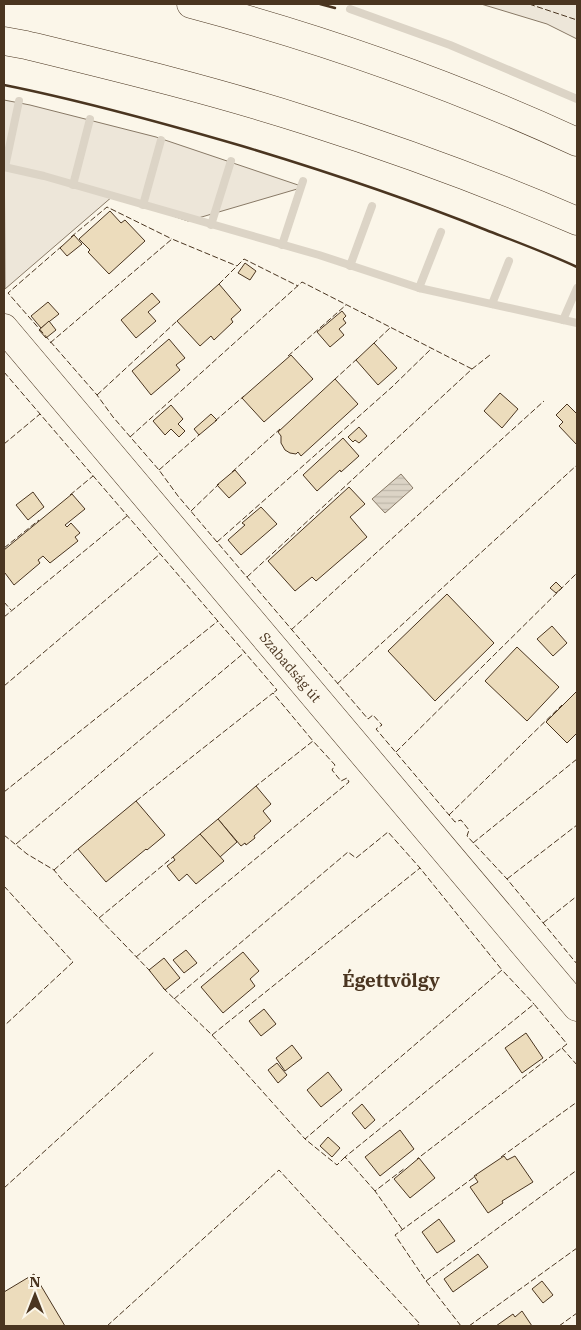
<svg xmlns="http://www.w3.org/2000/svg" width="581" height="1330" viewBox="0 0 581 1330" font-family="'IBM Plex Serif',serif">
<defs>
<pattern id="water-rules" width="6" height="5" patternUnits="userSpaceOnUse" patternTransform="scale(1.25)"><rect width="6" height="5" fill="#dcd4c6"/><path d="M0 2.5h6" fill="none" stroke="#beb7aa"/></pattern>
</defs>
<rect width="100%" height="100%" fill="#fbf6e9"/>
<!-- green -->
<g fill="#ede6d9" stroke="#887966">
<polygon points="481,4 577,4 577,39 547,24"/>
<polygon points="4,100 30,105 156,137 304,187 188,221 113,196 5,289"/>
</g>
<!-- water -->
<polygon fill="url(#water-rules)" stroke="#887966" points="401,474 413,488 385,513 372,499"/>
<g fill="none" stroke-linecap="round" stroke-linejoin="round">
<!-- stream -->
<g stroke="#dcd4c6" stroke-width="8">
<polyline points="350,9 450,45 577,99"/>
<polyline points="4,167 44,176 319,255 419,288 577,323"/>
<polyline points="5,167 19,101"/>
<polyline points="73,185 90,119"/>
<polyline points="143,205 161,140"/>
<polyline points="211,225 231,161"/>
<polyline points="282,245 303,181"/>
<polyline points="350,266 372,206"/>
<polyline points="419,288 441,232"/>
<polyline points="492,304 509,261"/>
<polyline points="563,320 577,288"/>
</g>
</g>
<!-- building -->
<g fill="#ecdcbc" stroke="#4a3520">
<polygon points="110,211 121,223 125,220 145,241 109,274 88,252 90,250 79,239"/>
<polygon points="74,235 82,244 67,256 60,248"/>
<polygon points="245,263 256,271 250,280 238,273"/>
<polygon points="219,284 241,310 231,319 233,322 214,340 211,336 200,346 177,321"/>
<polygon points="152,293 160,302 148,312 156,321 136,338 121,320"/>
<polygon points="48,302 59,314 41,328 31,316"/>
<polygon points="342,311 346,316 343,319 346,323 339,329 344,335 330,347 317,332"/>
<polygon points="49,321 56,330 46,338 39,330"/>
<polygon points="169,339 185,358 176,365 180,370 151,395 132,371"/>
<polygon points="374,343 397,368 378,385 356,360"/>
<polygon points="291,355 313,379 264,422 242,398"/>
<polygon points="335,379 358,404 301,456 298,452 296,454 290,453 285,450 281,443 281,436 278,432"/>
<polygon points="500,393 518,409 502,428 484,411"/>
<polygon points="567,404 577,414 577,445 559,426 563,422 556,415"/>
<polygon points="171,405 183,419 178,424 185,431 179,437 171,429 165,435 153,421"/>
<polygon points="211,414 217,420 199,435 194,429"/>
<polygon points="359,427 367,436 359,443 355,440 353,442 348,437"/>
<polygon points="343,438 359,456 341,472 340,470 317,491 303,475"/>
<polygon points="235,470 246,483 229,498 217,485"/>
<polygon points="349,487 365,504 350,517 367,537 316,581 312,577 295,591 268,561"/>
<polygon points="33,492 44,507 28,520 16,505"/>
<polygon points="72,494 85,509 65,525 67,527 71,523 80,533 75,537 78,541 50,563 43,556 38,560 40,563 14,585 5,573 4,573 4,550"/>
<polygon points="261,507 277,524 241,555 228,540 245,525 242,523"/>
<polygon points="556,582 562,588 556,593 550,588"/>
<polygon points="447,594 494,643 435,701 388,651"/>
<polygon points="552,626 567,643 553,656 537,639"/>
<polygon points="517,647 559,687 527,721 485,681"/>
<polygon points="577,691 577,733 567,743 546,722"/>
<polygon points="256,786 271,804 263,811 271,821 254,836 255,838 246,845 245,843 241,846 218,819"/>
<polygon points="136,801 165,835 147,850 146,849 106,882 78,849"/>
<polygon points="218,819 237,842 220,857 200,834"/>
<polygon points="200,834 224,861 196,884 187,874 179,881 167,866 175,860 173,857"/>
<polygon points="186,950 197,963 184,973 173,960"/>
<polygon points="243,952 259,971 250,979 255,986 223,1013 201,987"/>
<polygon points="164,958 180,978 165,990 149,970"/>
<polygon points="264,1009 276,1024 261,1036 249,1021"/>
<polygon points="526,1033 543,1058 522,1073 505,1048"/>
<polygon points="292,1045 302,1058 285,1071 276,1058"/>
<polygon points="277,1063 287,1075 278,1083 268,1070"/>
<polygon points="328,1072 342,1090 321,1107 307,1090"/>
<polygon points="362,1104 375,1120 365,1129 352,1113"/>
<polygon points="400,1130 414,1149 380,1176 365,1157"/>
<polygon points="328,1137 340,1148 332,1157 320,1146"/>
<polygon points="504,1156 507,1160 515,1156 533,1182 502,1201 503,1203 488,1213 470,1187 478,1182 474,1176"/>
<polygon points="419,1158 435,1178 410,1198 394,1179"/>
<polygon points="439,1219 455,1241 437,1253 422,1232"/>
<polygon points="478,1254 488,1267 453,1292 444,1279"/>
<polygon points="34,1274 65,1326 4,1326 4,1292"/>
<polygon points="542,1281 553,1295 543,1303 532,1289"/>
<polygon points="522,1311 532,1326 496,1326 513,1314 515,1317"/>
</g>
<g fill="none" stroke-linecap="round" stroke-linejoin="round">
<defs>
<g id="secondary">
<path id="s1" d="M4,328L577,1007"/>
</g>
<g id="highway">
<path d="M191,4C323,39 453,85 577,142"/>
<path d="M4,41L26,45C120,68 215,91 308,121C399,150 489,183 577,221"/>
</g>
</defs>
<!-- secondary casing -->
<use href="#secondary" stroke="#4a3520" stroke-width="29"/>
<!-- highway casing -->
<use href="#highway" stroke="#4a3520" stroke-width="29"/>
<!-- secondary -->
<use href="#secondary" stroke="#fbf6e9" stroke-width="28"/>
<!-- highway -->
<use href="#highway" stroke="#fbf6e9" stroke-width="28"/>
<!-- fence -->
<g stroke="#4a3520" stroke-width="1" stroke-dasharray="6 2.5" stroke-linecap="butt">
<polyline points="529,4 577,20"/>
<polyline points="71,237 107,207 172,239"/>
<polyline points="62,246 8,293 97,395 113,417 159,470 178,496 217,542 368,719 373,715 382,725 376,729 455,822 461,820 469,830 467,836 507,879 577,964"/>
<polyline points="219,284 244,259 298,286"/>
<polyline points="50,343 172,239 237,266"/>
<polyline points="373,344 391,327"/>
<polyline points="288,356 346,305"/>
<polyline points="4,372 277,690 273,693"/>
<polyline points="334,380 358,358"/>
<polyline points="97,395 177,321"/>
<polyline points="215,421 244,396"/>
<polyline points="130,437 302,282 472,369"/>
<polyline points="4,444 40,414"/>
<polyline points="159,470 200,434"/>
<polyline points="232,472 280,429"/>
<polyline points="70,495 93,476"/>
<polyline points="191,511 219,484"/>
<polyline points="217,542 392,387 432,348"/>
<polyline points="4,548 39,520"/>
<polyline points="247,577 472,369 490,355"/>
<polyline points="4,602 11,610"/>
<polyline points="4,617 127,516"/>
<polyline points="291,630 544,401"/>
<polyline points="337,684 577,465"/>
<polyline points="4,686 160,554"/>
<polyline points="396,752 577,573"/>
<polyline points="4,792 218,621"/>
<polyline points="136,801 273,693 313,741"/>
<polyline points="449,815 562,705"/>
<polyline points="4,835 27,854 54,870 63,881 151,972"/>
<polyline points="473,843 577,759"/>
<polyline points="16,844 245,652"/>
<polyline points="54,870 78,849"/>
<polyline points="507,879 577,825"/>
<polyline points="4,886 73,962 4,1026"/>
<polyline points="99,918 173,857"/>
<polyline points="543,923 577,896"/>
<polyline points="136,957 349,782 347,778 341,781 332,770 335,765 313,741 256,786"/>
<polyline points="163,988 212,1035 305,1139"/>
<polyline points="174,999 348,852 356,858 388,832 420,868 502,970"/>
<polyline points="212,1035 420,868"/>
<polyline points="562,1048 577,1065"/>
<polyline points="345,1157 337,1165 305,1139 502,970 534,1004"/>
<polyline points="501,1157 577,1102"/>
<polyline points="4,1188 155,1051"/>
<polyline points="375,1191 345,1157 534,1004 567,1044 417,1159"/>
<polyline points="402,1229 375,1191 405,1168"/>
<polyline points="426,1281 577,1170"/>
<polyline points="107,1326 279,1170 420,1324 416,1326"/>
<polyline points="461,1326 426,1281 395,1235 477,1175"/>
<polyline points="469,1326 577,1248"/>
<polyline points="559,1326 577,1313"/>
</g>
<!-- wall -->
<g stroke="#4a3520" stroke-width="2.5">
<polyline points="320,4 335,8"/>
<path d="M4,85C84,101 163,123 242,146C325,171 406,198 486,230C517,242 547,253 577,267"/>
</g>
</g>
<g text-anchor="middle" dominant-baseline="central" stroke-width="4" stroke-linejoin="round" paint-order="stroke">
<!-- street labels -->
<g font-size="14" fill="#4a3520" stroke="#fbf6e9">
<text stroke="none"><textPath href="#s1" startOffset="444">Szabadság út</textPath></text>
</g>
<!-- district labels -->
<g font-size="19" font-weight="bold" fill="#4a3520" stroke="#fbf6e9">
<text x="391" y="980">Égettvölgy</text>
</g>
</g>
<!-- border -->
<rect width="581" height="1330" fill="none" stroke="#4a3520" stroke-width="10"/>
<!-- north arrow -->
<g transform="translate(35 1295)" stroke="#fbf6e9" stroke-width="4" paint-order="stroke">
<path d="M0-4L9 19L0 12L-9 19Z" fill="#4a3520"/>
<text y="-8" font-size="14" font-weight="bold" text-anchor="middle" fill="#4a3520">N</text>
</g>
</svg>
